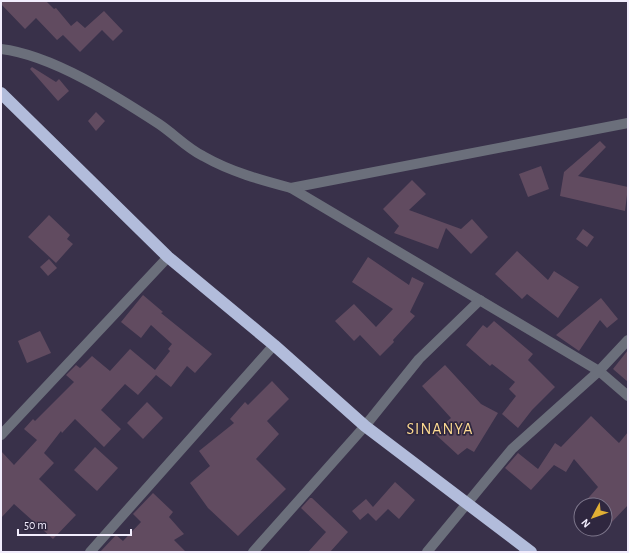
<svg xmlns="http://www.w3.org/2000/svg" width="629" height="553" viewBox="0 0 629 553" font-family="'Alegreya Sans',sans-serif">
<rect width="100%" height="100%" fill="#39314a"/>
<!-- building -->
<g fill="#614b60">
<polygon points="1,1 46,1 54,9 56,8 71,26 77,21 85,28 104,11 123,31 113,41 102,30 80,52 63,35 57,40 36,18 25,29 1,4"/>
<polygon points="32,67 56,82 59,79 69,91 58,101 30,69"/>
<polygon points="96,112 105,121 96,131 88,121"/>
<polygon points="600,141 606,147 578,176 628,187 625,211 560,196 564,172"/>
<polygon points="541,166 549,189 528,197 519,174"/>
<polygon points="412,180 426,194 409,210 461,229 472,219 488,237 471,254 446,228 438,249 394,233 399,226 383,209"/>
<polygon points="49,215 70,235 67,239 73,244 56,263 28,237"/>
<polygon points="583,229 594,237 587,247 576,239"/>
<polygon points="517,251 548,280 554,271 579,287 558,318 527,294 522,299 495,274"/>
<polygon points="368,257 409,285 412,277 424,283 410,312 415,316 393,340 394,342 380,356 360,335 354,341 335,321 354,304 376,327 393,309 352,282"/>
<polygon points="49,259 57,268 48,276 40,267"/>
<polygon points="143,295 163,312 161,313 212,354 195,373 187,366 171,387 156,375 138,395 125,384 101,410 121,429 104,447 75,419 62,433 61,431 44,453 54,463 39,479 76,515 53,539 14,504 1,518 1,451 14,465 37,440 24,429 33,419 35,421 74,382 66,375 76,365 80,368 92,356 110,371 130,349 155,370 170,351 168,349 172,344 151,325 141,338 121,322"/>
<polygon points="601,298 618,319 607,328 600,320 579,351 556,335"/>
<polygon points="494,321 533,354 528,360 555,387 532,410 518,428 502,414 516,396 509,389 515,382 492,364 490,366 466,345 483,325 487,328"/>
<polygon points="40,331 51,353 27,363 18,341"/>
<polygon points="628,350 628,382 613,369"/>
<polygon points="445,365 481,404 498,413 474,452 467,448 458,455 434,433 451,418 422,386"/>
<polygon points="272,381 289,399 267,421 279,434 256,459 286,489 238,536 208,508 190,483 210,466 199,451 234,423 230,419 245,402 248,405"/>
<polygon points="147,402 163,418 143,439 127,423"/>
<polygon points="591,416 619,443 628,432 628,505 611,523 605,518 605,505 582,505 598,487 574,459 566,472 554,465 531,490 505,468 518,453 538,469 555,443 561,447"/>
<polygon points="95,447 118,468 97,491 74,470"/>
<polygon points="395,482 415,500 399,519 388,509 376,521 368,513 360,520 352,511 366,499 373,507"/>
<polygon points="153,493 173,512 169,517 184,534 174,540 186,552 100,552 116,535 123,541 141,522 133,514"/>
<polygon points="310,498 312,498 348,532 330,552 308,552 326,532 301,508"/>
</g>
<g fill="none" stroke-linecap="round" stroke-linejoin="round">
<!-- minor -->
<g stroke="#6b6f7b" stroke-width="10">
<path d="M1,49C52,55 116,96 159,124C174,134 187,148 203,156C231,172 261,180 291,188L628,123"/>
<polyline points="291,188 599,371 628,396"/>
<polyline points="1,435 168,257"/>
<polyline points="90,552 274,345"/>
<polyline points="253,552 365,426 419,359 480,300"/>
<polyline points="427,552 512,449 599,371 628,340"/>
</g>
<!-- highway -->
<polyline stroke="#b2bcdb" stroke-width="12" points="1,93 168,257 274,345 365,426 531,552"/>
</g>
<g text-anchor="middle" dominant-baseline="central" stroke-width="3.5" stroke-linejoin="round" paint-order="stroke">
<!-- neighbourhood labels -->
<g font-size="16" letter-spacing="1" fill="#fedb91" stroke="#2f273f">
<text x="440" y="429">SINANYA</text>
</g>
</g>
<!-- border -->
<rect width="629" height="553" fill="none" stroke="#f2edfd" stroke-width="4"/>
<!-- north arrow -->
<g transform="translate(593 517) rotate(229)"><circle r="19" fill="#2f273f" stroke="#7d768b"/>
<path d="M0-3L7 15L0 10L-7 15Z" fill="#e1af34"/>
<text y="-6" font-size="11" font-weight="bold" text-anchor="middle" fill="#f2edfd">N</text>
</g>
<!-- scale -->
<path d="M18 529v6h113v-6" fill="none" stroke="#f2edfd" stroke-width="2"/>
<text x="24" y="529" font-size="12" fill="#f2edfd" stroke="#2f273f" stroke-width="3" paint-order="stroke">50 m</text>
</svg>
